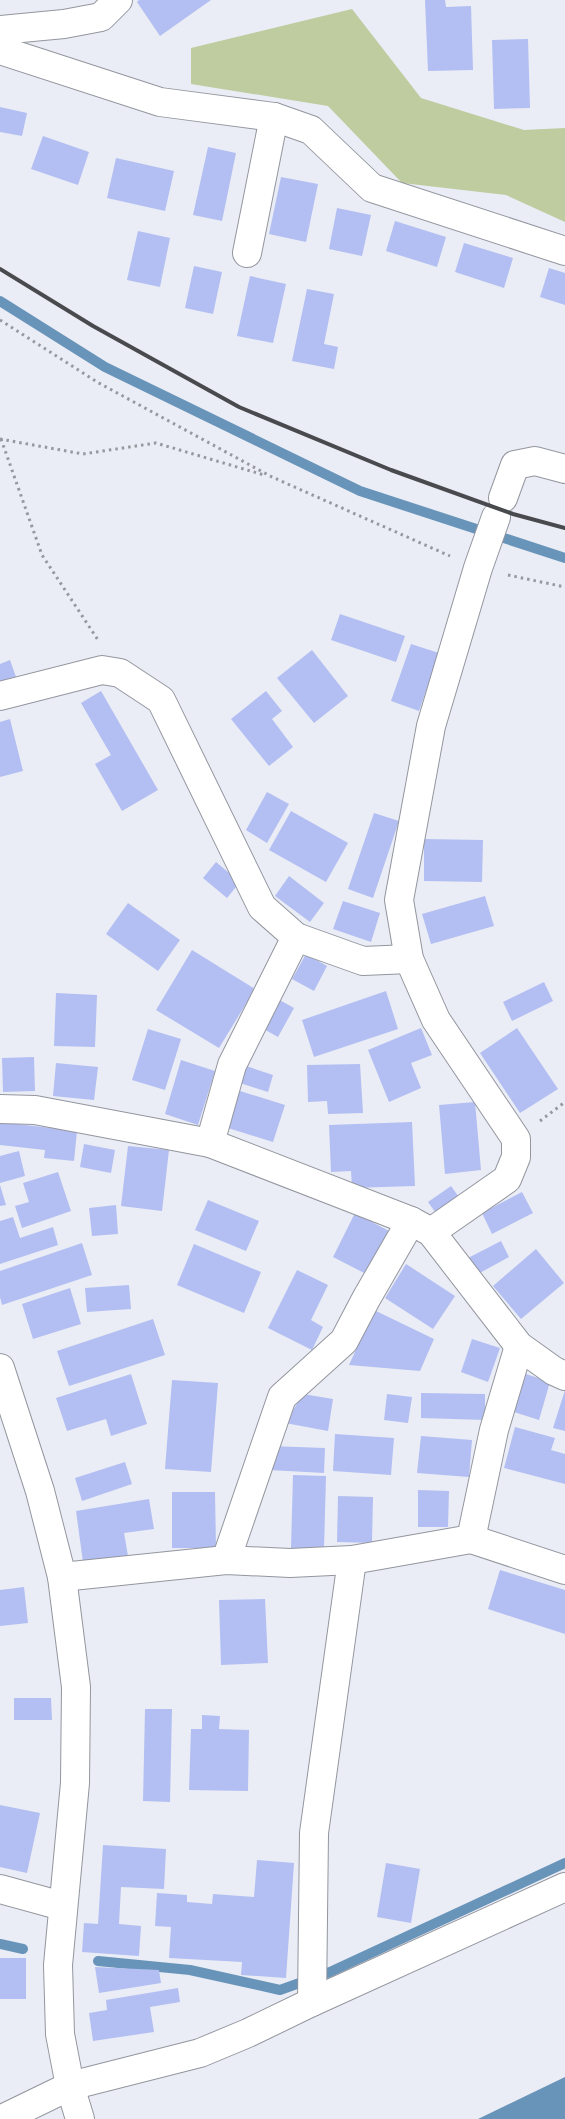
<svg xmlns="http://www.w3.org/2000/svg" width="565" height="2119" viewBox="0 0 565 2119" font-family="Spectral,serif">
<rect width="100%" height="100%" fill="#eaedf5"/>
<!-- green -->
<polygon fill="#becc9f" points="352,9 421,98 524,130 565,128 565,222 506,195 402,183 328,106 191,84 191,48"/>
<!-- water -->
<polygon fill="#6994b9" points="565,2077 565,2119 478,2119"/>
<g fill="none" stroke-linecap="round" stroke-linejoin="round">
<!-- stream -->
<g stroke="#6994b9" stroke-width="10">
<polyline points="0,301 105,367 360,491 565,558"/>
<polyline points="0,1944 23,1949"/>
<polyline points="98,1961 190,1970 280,1990 330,1972 565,1863"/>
</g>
</g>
<!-- building -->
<g fill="#b3bff2">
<polygon points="139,0 211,0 160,36 137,2"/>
<polygon points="425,0 445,0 446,7 471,6 473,70 428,71"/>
<polygon points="528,39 530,108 494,109 492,40"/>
<polygon points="0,107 27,113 22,136 0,132"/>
<polygon points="43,136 89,152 78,185 31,169"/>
<polygon points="208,147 236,153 222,221 193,215"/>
<polygon points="116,158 174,171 165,211 107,198"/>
<polygon points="281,177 318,184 306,242 269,234"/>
<polygon points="337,208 371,215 362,256 329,249"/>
<polygon points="395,221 446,237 437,267 386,251"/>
<polygon points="138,231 170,238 160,287 127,280"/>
<polygon points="464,243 513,258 504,288 455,272"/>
<polygon points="194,266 222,272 213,314 185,308"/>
<polygon points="549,268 565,273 565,305 540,297"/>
<polygon points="250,276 286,284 273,343 237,336"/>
<polygon points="307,289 334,294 324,344 338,347 334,369 292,361"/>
<polygon points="340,614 405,636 396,662 331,640"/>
<polygon points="411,644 439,653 419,711 391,701"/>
<polygon points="312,650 348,696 314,723 277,678"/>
<polygon points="10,660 16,677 0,683 0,664"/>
<polygon points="101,691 158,790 122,811 95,764 111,755 81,703"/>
<polygon points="266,691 282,711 272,719 293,747 269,766 231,719"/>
<polygon points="10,719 23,771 0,777 0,722"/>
<polygon points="267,792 289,804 267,843 246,830"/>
<polygon points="291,811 348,843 326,882 269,850"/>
<polygon points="374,813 399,821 373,898 348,889"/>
<polygon points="424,839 483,840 482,882 424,881"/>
<polygon points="216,862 240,882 227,898 203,878"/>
<polygon points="289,876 324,903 310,922 275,896"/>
<polygon points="485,896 494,926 431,944 422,914"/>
<polygon points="343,901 380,913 371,942 333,929"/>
<polygon points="128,903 180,940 158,971 106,934"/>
<polygon points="192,950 255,989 219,1048 156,1010"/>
<polygon points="306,954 327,966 314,991 292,979"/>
<polygon points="544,982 553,1001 512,1021 503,1002"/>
<polygon points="386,991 398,1029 314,1057 302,1020"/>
<polygon points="56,993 97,995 95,1047 54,1046"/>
<polygon points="276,998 294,1008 278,1037 260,1027"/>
<polygon points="421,1028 432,1055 411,1063 421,1088 389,1102 368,1050"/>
<polygon points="517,1028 558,1089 520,1113 480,1053"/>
<polygon points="148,1029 181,1039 165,1090 132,1080"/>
<polygon points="34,1057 35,1091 3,1092 2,1058"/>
<polygon points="181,1060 215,1071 198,1125 165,1114"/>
<polygon points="56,1063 98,1067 94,1100 53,1096"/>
<polygon points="360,1064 363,1113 328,1114 327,1101 308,1102 307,1065"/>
<polygon points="243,1065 273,1075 268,1092 237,1082"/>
<polygon points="240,1091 285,1105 273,1142 228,1128"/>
<polygon points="475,1102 481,1170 445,1174 439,1105"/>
<polygon points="0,1122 77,1131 74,1161 44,1158 45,1150 0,1145"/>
<polygon points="412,1122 415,1186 352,1188 351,1171 331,1172 329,1125"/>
<polygon points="84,1144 115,1150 111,1173 80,1167"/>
<polygon points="128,1146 169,1150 162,1211 121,1206"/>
<polygon points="19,1151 25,1176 0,1183 0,1156"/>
<polygon points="58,1172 71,1211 22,1228 15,1206 29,1202 23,1183"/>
<polygon points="0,1185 6,1205 0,1206"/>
<polygon points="451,1186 461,1200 438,1216 428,1202"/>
<polygon points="522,1192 533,1213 492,1234 482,1213"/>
<polygon points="208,1200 259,1221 246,1251 195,1230"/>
<polygon points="116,1205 118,1234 92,1236 89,1208"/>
<polygon points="355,1213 391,1232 370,1276 333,1257"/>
<polygon points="13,1217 20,1238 53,1227 58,1245 0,1264 0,1221"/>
<polygon points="501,1241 509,1257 476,1275 468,1258"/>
<polygon points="82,1243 92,1275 2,1305 0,1297 0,1271"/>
<polygon points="194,1244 261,1272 244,1313 177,1285"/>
<polygon points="536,1249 564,1283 521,1319 493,1286"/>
<polygon points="406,1264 455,1296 433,1329 385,1298"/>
<polygon points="297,1270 328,1285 311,1320 323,1327 312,1350 268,1328"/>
<polygon points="129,1285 131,1309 87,1312 85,1288"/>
<polygon points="70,1288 81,1324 33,1339 22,1304"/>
<polygon points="374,1310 434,1339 420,1371 349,1365"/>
<polygon points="153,1319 165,1355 69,1386 57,1351"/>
<polygon points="472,1339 500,1348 488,1382 461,1372"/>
<polygon points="131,1374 147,1424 111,1436 106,1419 67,1431 56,1398"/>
<polygon points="526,1374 550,1382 539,1420 514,1412"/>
<polygon points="172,1380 218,1383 211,1472 165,1469"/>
<polygon points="565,1390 565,1431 553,1428"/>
<polygon points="421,1393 485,1394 485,1420 421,1418"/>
<polygon points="303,1394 333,1399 328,1431 285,1423"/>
<polygon points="387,1394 412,1397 408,1423 384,1420"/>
<polygon points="515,1427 555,1438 551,1450 565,1454 565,1484 504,1468"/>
<polygon points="335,1434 394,1438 391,1475 333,1471"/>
<polygon points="421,1436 472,1440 469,1477 417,1473"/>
<polygon points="270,1446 325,1448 324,1473 269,1470"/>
<polygon points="125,1462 132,1484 82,1501 75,1478"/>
<polygon points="293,1475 326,1476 324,1549 291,1548"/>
<polygon points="418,1490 449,1491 448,1527 418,1527"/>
<polygon points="172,1492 215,1492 216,1548 172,1548"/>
<polygon points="338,1496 373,1497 372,1543 337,1542"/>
<polygon points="149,1499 154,1529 124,1533 128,1556 83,1562 76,1511"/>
<polygon points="500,1570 565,1590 565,1634 488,1609"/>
<polygon points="24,1587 28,1623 0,1626 0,1590"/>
<polygon points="265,1599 268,1663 221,1665 219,1600"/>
<polygon points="14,1698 51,1698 52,1720 14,1720"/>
<polygon points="145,1709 172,1709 170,1802 143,1801"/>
<polygon points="202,1715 220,1716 219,1729 249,1730 248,1791 189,1790 191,1729 202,1729"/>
<polygon points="0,1805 40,1813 27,1873 0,1867"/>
<polygon points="103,1845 166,1849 164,1889 121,1887 119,1924 141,1926 139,1956 82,1952 84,1923 98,1924"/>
<polygon points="257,1860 294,1863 286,1978 241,1975 242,1962 169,1958 171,1927 155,1926 157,1893 187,1895 187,1902 212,1904 213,1894 254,1897"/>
<polygon points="386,1863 420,1869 411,1923 377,1917"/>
<rect x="0" y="1958" width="26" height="41"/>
<polygon points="95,1967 159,1970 161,1983 99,1993"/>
<polygon points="178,1988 180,2002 150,2007 154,2032 93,2041 89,2013 107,2010 106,2000"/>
</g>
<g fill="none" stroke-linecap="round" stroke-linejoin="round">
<defs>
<g id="minor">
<polyline points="0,30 64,24 101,17 118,0"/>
<polyline points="0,50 160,102 274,117 311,130 372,188 565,251"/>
<polyline points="247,253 274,117"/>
<polyline points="503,498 515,465 535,461 565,469"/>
<polyline points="0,696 102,670 120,673 161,700 262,907 296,937 363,961 409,959"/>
<polyline points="0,1109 35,1110 210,1143 411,1221 431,1232 519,1346 554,1371 565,1376"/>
<polyline points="210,1143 232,1065 296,937"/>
<polyline points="431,1232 507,1179 516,1157 516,1139 436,1020 409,959 399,900 431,726 478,568 496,517"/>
<polyline points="0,1368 40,1491 62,1577 76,1687 75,1783 58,1965 60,2034 70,2086 80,2119"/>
<polyline points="471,1539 565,1570"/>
<polyline points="226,1560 282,1397 344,1341 366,1299 411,1221"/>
<polyline points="62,1577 226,1560 290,1563 352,1560 471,1539 494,1430 519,1346"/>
<polyline points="0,1889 62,1906"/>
<polyline points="312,2002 314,1833 352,1560"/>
<polyline points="2,2119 70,2086 200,2053 248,2033 312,2002 565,1887"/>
</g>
</defs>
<!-- minor casing -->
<use href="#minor" stroke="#93969e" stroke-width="30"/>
<!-- path -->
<g stroke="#96989e" stroke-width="3" stroke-dasharray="2.5 4" stroke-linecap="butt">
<polyline points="0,320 97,382 272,477 450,556"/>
<polyline points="0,439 83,454 156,443 264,475"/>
<polyline points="1,439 42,555 98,640"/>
<polyline points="508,575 565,587"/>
<polyline points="540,1121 565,1102"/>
</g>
<!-- minor -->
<use href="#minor" stroke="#fff" stroke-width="28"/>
<!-- rail -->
<polyline stroke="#484a4e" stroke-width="4" points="0,269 93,326 239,407 391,470 513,514 565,528"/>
</g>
</svg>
